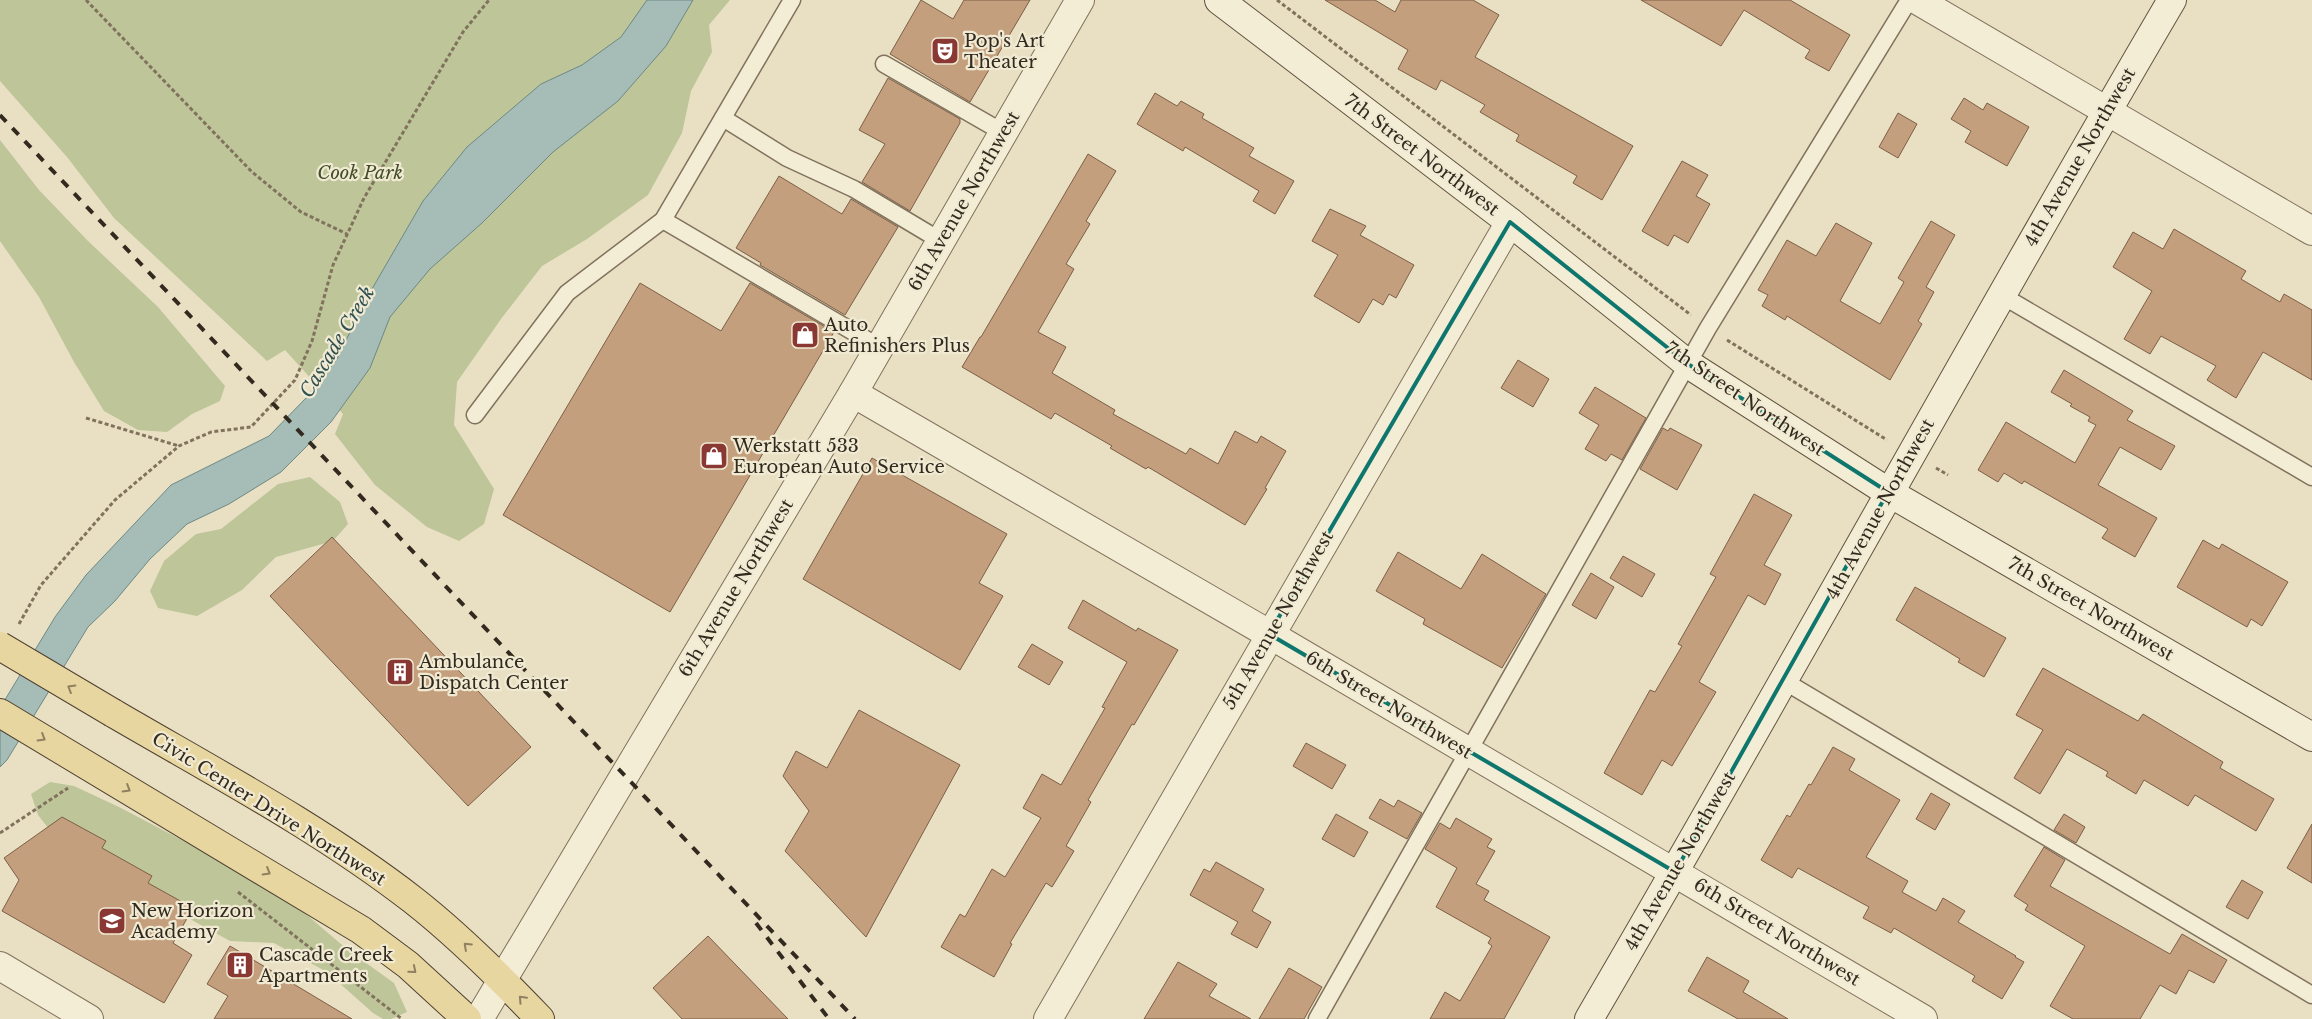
<svg xmlns="http://www.w3.org/2000/svg" width="2312" height="1019" viewBox="0 0 2312 1019" font-family="'Libre Baskerville',serif">
<rect width="100%" height="100%" fill="#e9e0c4"/>
<!-- green -->
<g fill="#bdc599">
<polygon points="0,0 730,0 709,25 712,52 691,91 682,133 648,195 587,239 542,266 501,319 457,382 454,425 494,489 484,524 459,541 427,527 375,485 335,434 343,414 285,350 267,361 114,218 67,157 0,81"/>
<polygon points="0,140 39,190 88,241 158,307 225,386 220,401 192,414 167,432 138,430 104,411 74,362 39,297 0,241"/>
<polygon points="310,477 340,502 348,524 333,541 276,557 242,590 197,616 158,608 150,591 164,561 196,534 221,529 278,484"/>
<polygon points="50,782 74,786 121,808 197,848 301,910 348,950 394,983 407,1012 391,1019 383,1019 373,1013 327,972 274,943 230,941 66,851 38,815 31,794"/>
</g>
<!-- water -->
<polygon fill="#a5bcb7" stroke="#6d8984" points="647,0 693,0 666,46 618,101 553,152 482,223 430,269 390,317 370,368 331,422 281,472 229,504 187,524 150,559 115,601 88,627 7,760 0,767 0,708 55,617 86,575 171,485 269,436 307,397 337,359 365,301 423,201 467,147 541,84 582,65 621,37"/>
<!-- building -->
<g fill="#c39f7e" stroke="#7d5f45">
<polygon points="921,0 953,19 964,0 1030,0 970,102 890,54"/>
<polygon points="1325,0 1375,0 1395,12 1401,0 1473,0 1499,15 1475,57 1633,146 1602,200 1573,183 1577,176 1516,141 1519,135 1480,112 1485,105 1441,80 1436,90 1398,69 1408,50"/>
<polygon points="1641,0 1790,0 1850,35 1829,71 1805,58 1810,50 1744,10 1721,46"/>
<polygon points="888,78 960,119 960,123 910,211 862,182 885,144 859,130"/>
<polygon points="1155,93 1177,106 1181,101 1204,114 1202,118 1254,148 1249,156 1294,181 1275,214 1253,201 1259,191 1185,147 1183,151 1137,124"/>
<polygon points="1964,98 1983,110 1987,103 2029,127 2007,166 1965,142 1971,131 1951,119"/>
<polygon points="1898,113 1917,124 1898,158 1879,147"/>
<polygon points="1088,154 1116,171 1086,221 1090,224 1066,264 1074,269 1038,332 1066,347 1052,373 1115,410 1113,414 1186,454 1190,448 1218,464 1235,431 1257,443 1261,436 1286,451 1265,488 1267,489 1245,525 1148,467 1146,469 1110,448 1112,446 1055,413 1051,419 962,367 980,337 981,337"/>
<polygon points="1682,161 1708,175 1696,196 1710,204 1688,243 1674,235 1668,246 1642,231"/>
<polygon points="779,176 842,214 851,199 898,227 845,315 760,265 761,263 736,248"/>
<polygon points="1330,209 1366,226 1360,235 1414,265 1396,298 1389,294 1383,305 1373,299 1359,323 1314,296 1338,255 1312,241"/>
<polygon points="1931,221 1955,235 1926,287 1934,292 1918,321 1922,324 1890,380 1787,316 1785,320 1762,306 1768,295 1758,290 1787,240 1816,256 1836,223 1872,243 1840,301 1880,324 1904,282 1898,278"/>
<polygon points="2174,229 2246,271 2241,279 2280,302 2284,294 2312,310 2312,380 2263,352 2236,398 2207,380 2216,366 2161,336 2150,354 2124,339 2152,291 2113,267 2133,232 2163,249"/>
<polygon points="640,283 721,331 750,283 834,332 670,612 503,515"/>
<polygon points="1518,360 1549,379 1533,407 1501,388"/>
<polygon points="2064,370 2133,411 2127,420 2175,446 2161,470 2120,447 2098,485 2157,518 2135,557 2102,538 2108,529 2024,481 2022,484 2004,473 1998,482 1978,470 2006,422 2075,463 2096,425 2088,421 2090,417 2070,406 2072,404 2051,392"/>
<polygon points="1595,387 1646,418 1622,460 1611,454 1606,461 1585,449 1599,425 1579,413"/>
<polygon points="1663,428 1668,431 1670,428 1702,445 1677,490 1640,469"/>
<polygon points="872,458 1007,534 979,583 1003,596 960,670 803,579"/>
<polygon points="1754,494 1792,515 1764,565 1781,574 1765,605 1748,595 1699,682 1716,692 1672,766 1662,760 1642,795 1604,773 1650,690 1655,692 1682,646 1678,644 1716,577 1710,574"/>
<polygon points="332,537 531,747 468,806 270,596"/>
<polygon points="2203,540 2219,549 2222,544 2288,582 2262,626 2251,619 2247,627 2177,587"/>
<polygon points="1398,552 1461,589 1482,554 1546,594 1502,668 1423,624 1425,619 1376,591"/>
<polygon points="1623,556 1655,574 1642,597 1610,578"/>
<polygon points="1591,573 1614,587 1596,619 1572,605"/>
<polygon points="1915,587 2006,638 1984,677 1958,662 1960,659 1896,620"/>
<polygon points="1083,600 1136,631 1138,628 1178,650 1134,725 1132,724 1088,800 1091,802 1066,846 1074,851 1052,887 1046,883 1010,943 1012,944 994,977 941,947 960,914 965,917 992,869 1005,877 1041,818 1023,808 1042,774 1061,785 1105,708 1102,707 1127,662 1068,628"/>
<polygon points="1032,644 1063,662 1049,685 1018,667"/>
<polygon points="2043,668 2138,721 2143,714 2223,762 2220,768 2274,799 2256,831 2195,795 2188,806 2144,780 2136,794 2106,776 2108,772 2067,749 2040,794 2014,778 2043,730 2016,715"/>
<polygon points="859,710 960,765 866,937 785,851 809,811 783,776 796,751 827,768"/>
<polygon points="1306,743 1346,765 1332,789 1293,766"/>
<polygon points="1833,747 1855,759 1849,770 1900,800 1866,857 1908,881 1902,892 1936,911 1943,898 1965,911 1958,922 2016,956 2015,957 2024,962 2002,999 1972,981 1975,976 1894,928 1891,933 1863,918 1869,907 1798,868 1792,878 1761,860 1787,815 1790,817 1809,784 1811,785"/>
<polygon points="1931,793 1950,804 1935,830 1916,819"/>
<polygon points="1380,799 1394,807 1398,800 1422,813 1407,839 1369,818"/>
<polygon points="1336,814 1368,832 1354,857 1322,839"/>
<polygon points="2064,814 2085,827 2076,843 2054,830"/>
<polygon points="62,817 106,841 102,848 152,876 148,883 193,908 173,943 192,955 164,1003 2,911 19,880 4,858"/>
<polygon points="1456,818 1492,839 1487,847 1495,851 1476,884 1489,891 1484,900 1550,937 1504,1019 1430,1019 1445,992 1460,1001 1492,946 1488,943 1491,938 1436,907 1457,868 1425,849 1440,823 1450,829"/>
<polygon points="2312,824 2312,883 2287,868"/>
<polygon points="2044,847 2065,860 2050,886 2170,954 2182,934 2227,960 2214,983 2189,970 2176,994 2160,985 2140,1019 2073,1019 2050,1006 2085,946 2025,910 2028,905 2014,896"/>
<polygon points="1216,862 1264,889 1252,911 1271,922 1257,948 1231,934 1238,922 1190,895 1204,869 1210,872"/>
<polygon points="2242,880 2263,892 2248,919 2226,907"/>
<polygon points="708,936 788,1019 682,1019 653,988"/>
<polygon points="230,946 352,1019 214,1019 228,996 207,984"/>
<polygon points="1707,957 1749,981 1743,992 1788,1019 1738,1019 1688,991"/>
<polygon points="1178,962 1217,984 1209,996 1251,1019 1144,1019"/>
<polygon points="1289,968 1322,987 1304,1019 1259,1019"/>
</g>
<g fill="none" stroke-linecap="round" stroke-linejoin="round">
<defs>
<g id="service">
<polyline points="884,64 1004,133"/>
<polyline points="723,118 787,158 854,189 941,241"/>
<polyline points="663,220 879,347"/>
<polyline points="2001,295 2312,477"/>
<polyline points="475,415 567,293 663,220 792,0"/>
<polyline points="1784,681 2312,995"/>
<polyline points="1317,1019 1708,328 1909,0"/>
</g>
<g id="minor">
<polyline points="1917,0 2312,231"/>
<polyline points="853,393 1269,634 1923,1019"/>
<polyline points="0,966 89,1019"/>
<polyline points="1048,1019 1510,222"/>
</g>
<polyline id="tertiary" points="479,1019 853,393 1080,0"/>
<g id="secondary">
<polyline points="1219,0 1510,222 1688,364 1888,492 2312,737"/>
<path d="M1589,1019C1787,681 1974,337 2172,0"/>
</g>
<g id="primary">
<polyline points="0,713 361,930 408,965 467,1019"/>
<path d="M113,713C214,772 320,828 413,900C459,936 500,977 540,1019"/>
</g>
</defs>
<!-- service casing -->
<use href="#service" stroke="#81725d" stroke-width="19"/>
<!-- minor casing -->
<use href="#minor" stroke="#81725d" stroke-width="30"/>
<!-- tertiary casing -->
<use href="#tertiary" stroke="#81725d" stroke-width="30"/>
<!-- secondary casing -->
<use href="#secondary" stroke="#635440" stroke-width="30"/>
<!-- primary casing -->
<use href="#primary" stroke="#4f4130" stroke-width="30"/>
<!-- path -->
<g stroke="#81725d" stroke-width="3" stroke-dasharray="4 2.5" stroke-linecap="butt">
<polyline points="86,0 252,172 301,212 347,234"/>
<polyline points="1277,0 1691,315"/>
<polyline points="1727,340 1887,440"/>
<polyline points="86,418 179,446"/>
<polyline points="1936,468 1948,475"/>
<polyline points="19,624 41,585 115,500 179,446 211,432 251,427 295,380 312,341 333,265 364,198 463,32 489,0"/>
<polyline points="0,833 68,788"/>
<polyline points="238,892 402,1019"/>
</g>
<!-- service -->
<use href="#service" stroke="#f4edd6" stroke-width="16"/>
<!-- minor -->
<use href="#minor" stroke="#f4edd6" stroke-width="28"/>
<!-- tertiary -->
<use href="#tertiary" stroke="#f4edd6" stroke-width="28"/>
<!-- secondary -->
<use href="#secondary" stroke="#f4edd6" stroke-width="28"/>
<!-- primary -->
<use href="#primary" stroke="#e8d6a0" stroke-width="28"/>
<!-- rail -->
<g stroke="#332a1f" stroke-width="4" stroke-dasharray="9 9" stroke-linecap="butt">
<polyline points="0,115 855,1019"/>
<polyline points="756,923 829,1019"/>
</g>
<defs>
<polyline id="primary-bridge" points="0,646 113,713"/>
</defs>
<!-- primary-bridge casing -->
<use href="#primary-bridge" stroke="#4f4130" stroke-width="30" stroke-linecap="butt"/>
<!-- primary-bridge -->
<use href="#primary-bridge" stroke="#e8d6a0" stroke-width="28"/>
</g>
<!-- one-way arrows -->
<defs><path id="oneway-chevron" d="M-2-3.5L2.5 0L-2 3.5" fill="none" stroke-width="1.6" stroke-linecap="round" stroke-linejoin="round" transform="scale(1.25)"/></defs>
<g stroke="#8e8060">
<use href="#oneway-chevron" transform="translate(71 688) rotate(-149)"/>
<use href="#oneway-chevron" transform="translate(42 738) rotate(31)"/>
<use href="#oneway-chevron" transform="translate(127 789) rotate(31)"/>
<use href="#oneway-chevron" transform="translate(267 872) rotate(31)"/>
<use href="#oneway-chevron" transform="translate(467 946) rotate(-137)"/>
<use href="#oneway-chevron" transform="translate(413 970) rotate(40)"/>
<use href="#oneway-chevron" transform="translate(522 999) rotate(-133)"/>
</g>
<!-- marked area -->
<path fill="none" stroke="#0f766e" stroke-width="4" stroke-linejoin="round" d="M1510,222L1688,364L1888,492L1675,872L1269,634Z"/>
<!-- icons -->
<defs>
<symbol id="theatre-square" viewBox="-11 -11 22 22"><rect x="-9" y="-9" width="18" height="18" rx="4" fill="#893833" stroke="#f1ead3"/><path d="M-5-5.5Q0-4 5-5.5V0Q5 5 0 6Q-5 5-5 0ZM-3.3-2.5H-1v1.5H-3.3ZM1-2.5H3.3v1.5H1ZM-2.8 1Q0 5.5 2.8 1Z" fill="#fff"/></symbol>
<symbol id="shop-square" viewBox="-11 -11 22 22"><rect x="-9" y="-9" width="18" height="18" rx="4" fill="#893833" stroke="#f1ead3"/><path d="M-5-2.5h2.3a2.7 3.5 0 0 1 5.4 0H5L5.5 6h-11ZM-1.5-2.5h3a1.5 2.3 0 0 0-3 0Z" fill="#fff"/></symbol>
<symbol id="building-square" viewBox="-11 -11 22 22"><rect x="-9" y="-9" width="18" height="18" rx="4" fill="#893833" stroke="#f1ead3"/><path d="M-4-6H4V6H1V3H-1V6H-4ZM-2.5-4.3h1.7v1.8h-1.7ZM.8-4.3h1.7v1.8H.8ZM-2.5-1h1.7V.8h-1.7ZM.8-1h1.7V.8H.8Z" fill="#fff"/></symbol>
<symbol id="school-square" viewBox="-11 -11 22 22"><rect x="-9" y="-9" width="18" height="18" rx="4" fill="#893833" stroke="#f1ead3"/><path d="M0-5L7-2L0 1L-7-2ZM-4 1L0 2.5L4 1V4Q0 6-4 4Z" fill="#fff"/></symbol>
</defs>
<g fill-rule="evenodd">
<use href="#theatre-square" x="929" y="35" width="32" height="32"/>
<use href="#shop-square" x="789" y="319" width="32" height="32"/>
<use href="#shop-square" x="698" y="440" width="32" height="32"/>
<use href="#building-square" x="384" y="656" width="32" height="32"/>
<use href="#school-square" x="96" y="905" width="32" height="32"/>
<use href="#building-square" x="224" y="949" width="32" height="32"/>
</g>
<g text-anchor="middle" dominant-baseline="central" stroke-width="4.5" stroke-linejoin="round" paint-order="stroke">
<!-- poi labels -->
<g font-size="18" fill="#332a1f" stroke="#f1ead3" text-anchor="start">
<text x="964" y="41">Pop's Art<tspan x="964" dy="21">Theater</tspan></text>
<text x="824" y="325">Auto<tspan x="824" dy="21">Refinishers Plus</tspan></text>
<text x="733" y="446">Werkstatt 533<tspan x="733" dy="21">European Auto Service</tspan></text>
<text x="419" y="662">Ambulance<tspan x="419" dy="21">Dispatch Center</tspan></text>
<text x="131" y="911">New Horizon<tspan x="131" dy="21">Academy</tspan></text>
<text x="259" y="955">Cascade Creek<tspan x="259" dy="21">Apartments</tspan></text>
</g>
<!-- street labels -->
<g font-size="18" fill="#332a1f" stroke="#f1ead3">
<text transform="translate(1422 155) rotate(37)">7th Street Northwest</text>
<text transform="translate(2080 157) rotate(-60)">4th Avenue Northwest</text>
<text transform="translate(964 201) rotate(-60)">6th Avenue Northwest</text>
<text transform="translate(1745 399) rotate(34)">7th Street Northwest</text>
<text transform="translate(1880 509) rotate(-61)">4th Avenue Northwest</text>
<text transform="translate(736 588) rotate(-59)">6th Avenue Northwest</text>
<text transform="translate(2091 609) rotate(30)">7th Street Northwest</text>
<text transform="translate(1278 620) rotate(-60)">5th Avenue Northwest</text>
<text transform="translate(1389 705) rotate(31)">6th Street Northwest</text>
<text transform="translate(269 809) rotate(32)">Civic Center Drive Northwest</text>
<text transform="translate(1680 861) rotate(-60)">4th Avenue Northwest</text>
<text transform="translate(1777 932) rotate(31)">6th Street Northwest</text>
</g>
<!-- park labels -->
<g font-size="18" font-style="italic" fill="#414d28" stroke="#f1ead3">
<text x="360" y="173">Cook Park</text>
</g>
<!-- water labels -->
<g font-size="19" font-style="italic" fill="#305151" stroke="#f1ead3">
<text transform="translate(337 342) rotate(-59)">Cascade Creek</text>
</g>
</g>
</svg>
